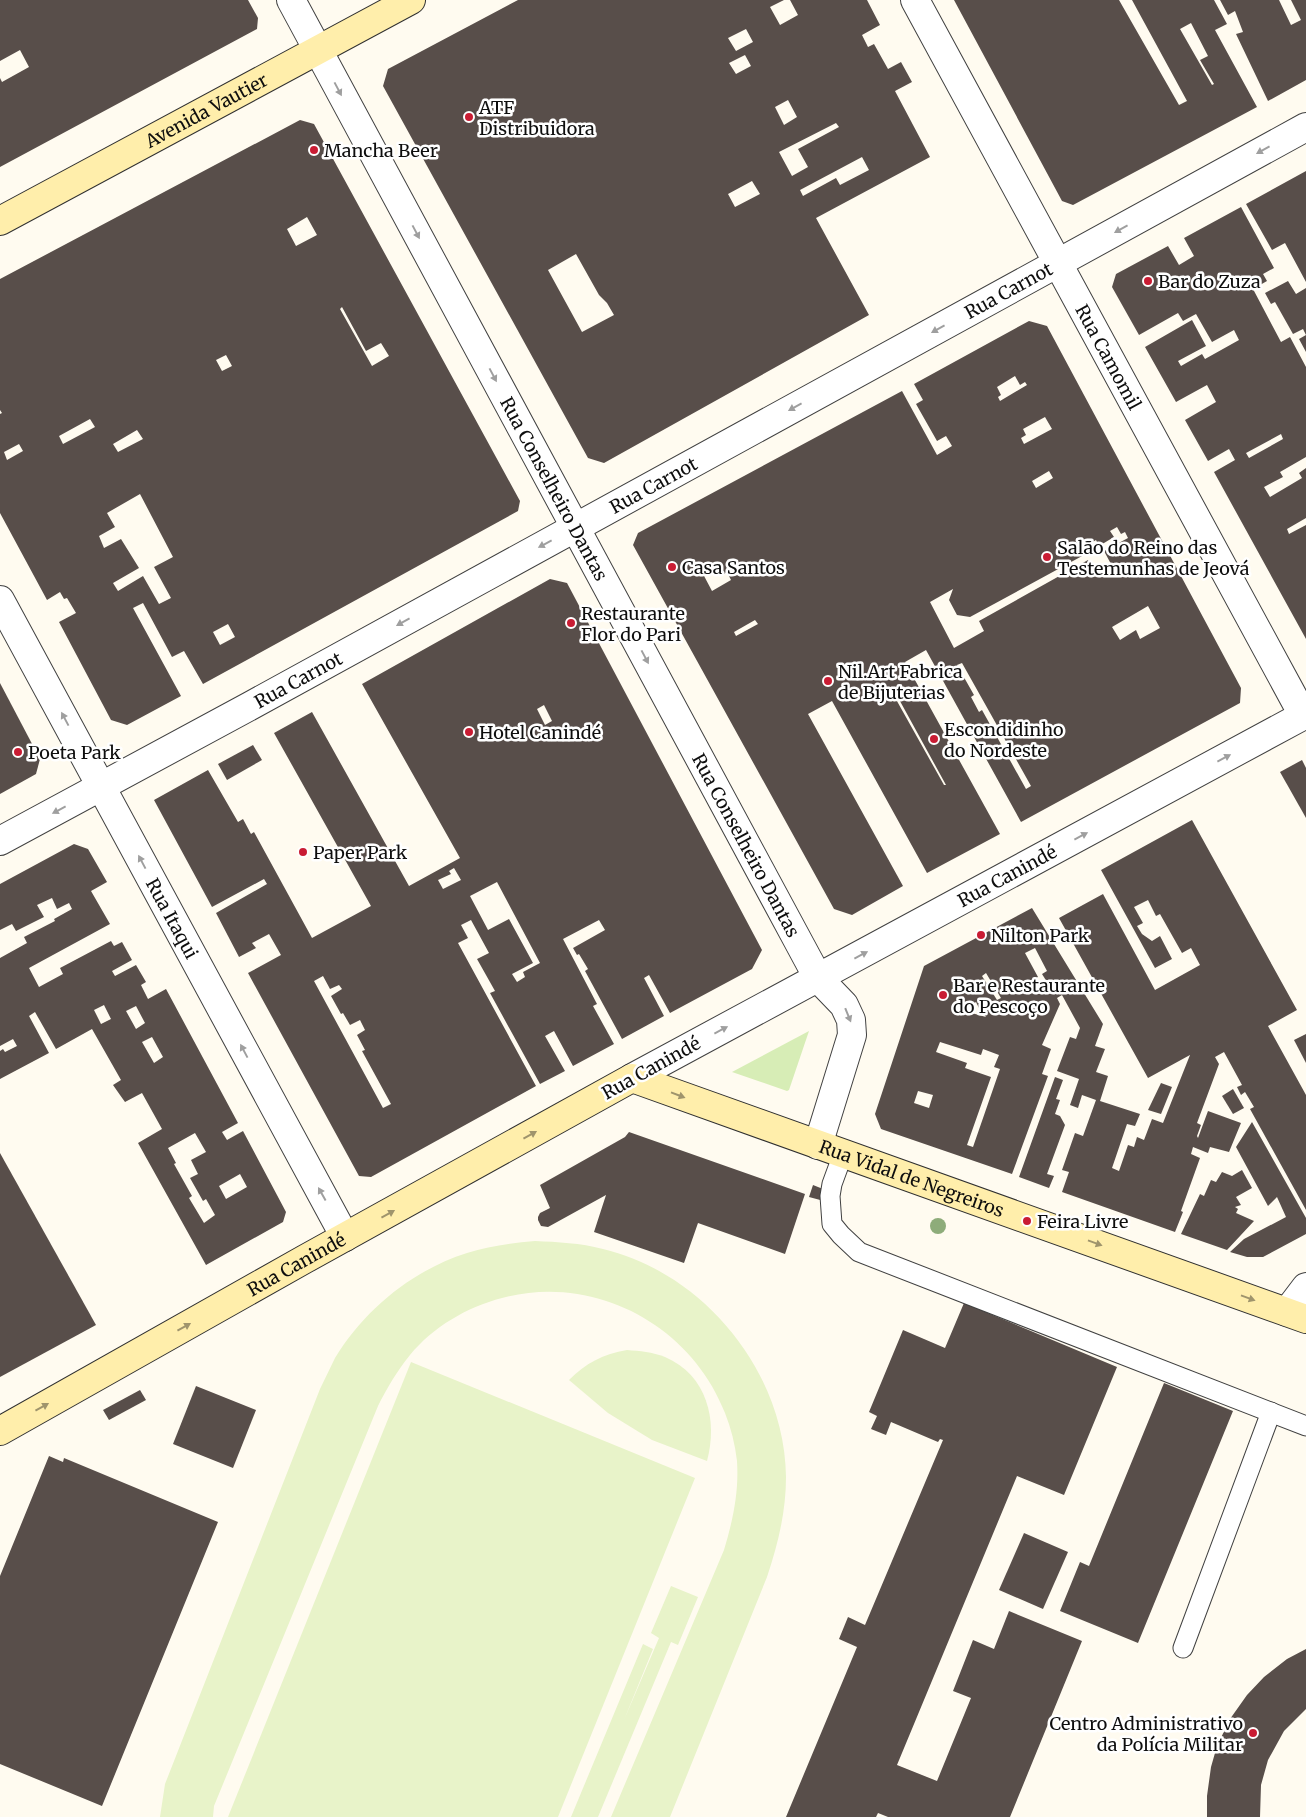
<svg xmlns="http://www.w3.org/2000/svg" width="1306" height="1817" viewBox="0 0 1306 1817" font-family="Merriweather,serif">
<rect width="100%" height="100%" fill="#fffbf0"/>
<!-- green -->
<polygon fill="#d7edb6" points="809,1031 789,1090 787,1091 732,1072"/>
<!-- pitch -->
<g fill="#e8f3c9">
<path d="M535,1241C558,1242 580,1243 603,1249C704,1273 785,1372 786,1477C786,1512 778,1544 767,1577L670,1817H611L724,1550C733,1520 739,1492 737,1461C735,1444 731,1428 725,1413C691,1325 594,1273 502,1298C467,1307 433,1327 410,1355C397,1371 387,1388 378,1406L214,1806L213,1817H160L165,1784L320,1389C325,1379 330,1368 335,1358C365,1309 413,1270 467,1253C489,1246 512,1243 535,1241Z"/>
<path d="M627,1350C640,1351 652,1352 665,1357C707,1375 718,1420 707,1461L652,1440L608,1413L569,1380C586,1363 603,1354 627,1350Z"/>
<polygon points="411,1362 695,1478 558,1817 228,1817"/>
<polygon points="671,1586 698,1597 678,1645 671,1642 598,1817 571,1817 643,1644 653,1649 624,1720 659,1638 651,1633"/>
</g>
<!-- building -->
<g fill="#584e4a" fill-rule="evenodd">
<polygon points="0,0 248,0 258,18 257,29 0,167 0,78 2,82 29,67 20,50 0,61"/>
<path d="M518,0H784L770,7L780,25L798,15L790,0H867L880,25L862,35L868,47L874,44L888,69L901,62L912,82L895,91L930,157L816,218L869,315L604,463L588,458L383,86L388,69ZM746,29L753,42L736,51L728,38ZM745,55L751,66L736,74L729,63ZM788,100L797,117L784,125L775,107ZM836,123L839,127L798,149L808,167L792,176L779,152ZM862,157L869,170L840,185L836,178L803,196L800,190ZM752,181L760,194L735,207L728,194ZM576,254L599,295L607,303L614,315L582,332L548,270Z"/>
<path d="M954,0H1119L1179,105L1187,101L1132,0H1214L1227,24L1215,30L1257,107L1073,205L1062,201ZM1191,23L1208,56L1200,60L1214,84L1212,85L1180,29Z"/>
<polygon points="1220,0 1279,0 1291,25 1301,20 1291,0 1306,0 1306,80 1268,101 1236,34 1243,32 1235,11 1228,15"/>
<path d="M300,120L314,124L520,501L518,511L203,684L184,651L172,657L143,603L133,608L181,696L127,725L111,720L59,622L76,613L67,598L64,599L60,592L47,600L0,513V414L2,413L0,410V279ZM307,217L317,235L296,246L287,229ZM342,307L366,351L381,343L389,356L372,366L340,309ZM226,355L232,366L222,371L216,360ZM90,419L95,427L63,444L59,436ZM137,430L143,439L118,452L113,444ZM19,444L23,451L7,460L4,452ZM140,494L173,557L154,567L171,598L159,604L143,576L118,591L113,583L139,568L121,539L104,548L99,536L115,527L107,513ZM228,624L235,637L220,645L213,632Z"/>
<polygon points="1306,171 1306,282 1285,243 1272,250 1246,204"/>
<path d="M1241,207L1274,268L1263,274L1267,281L1253,289L1281,342L1290,337L1306,367V457L1280,472L1283,477L1264,487L1270,497L1302,478L1299,473L1306,468V518L1287,529L1289,534L1306,525V639L1214,472L1235,460L1229,449L1208,461L1185,420L1216,402L1207,385L1176,402L1145,347L1192,320L1206,346L1178,361L1181,366L1202,354L1205,359L1239,340L1234,330L1212,342L1196,314L1183,321L1178,313L1139,335L1112,287L1116,274L1168,246L1179,265L1194,256L1184,238ZM1281,434L1283,439L1249,458L1246,453Z"/>
<polygon points="1288,281 1296,294 1306,288 1306,352 1299,339 1306,335 1303,329 1293,334 1275,302 1271,304 1265,293"/>
<path d="M1029,321L1047,326L1241,688L1240,703L1021,822L926,650L905,662L1000,834L927,873L832,701L808,714L903,886L852,915L834,909L633,545L638,533L902,391L937,455L952,446L946,436L937,441L916,404L923,400L914,384ZM1015,376L1020,385L1025,382L1027,385L1000,401L998,397L1001,395L997,387ZM1045,417L1052,429L1024,444L1021,438L1026,435L1023,429ZM1049,471L1053,478L1036,488L1032,481ZM1117,527L1121,534L1125,532L1128,538L1104,551L1111,564L1095,573L1088,560L979,621L984,631L954,648L930,602L953,589L949,600L957,615L970,617L1095,549L1091,543L1096,540L1099,546L1114,537L1110,531ZM715,566L721,576L727,572L731,580L712,591L703,574ZM1148,606L1160,628L1140,639L1136,630L1120,640L1112,627ZM755,620L758,624L736,636L734,632ZM962,663L1031,786L1026,789L982,710L979,712L971,697L974,695L957,665ZM895,692L946,785H944L893,694Z"/>
<path d="M550,579L567,583L762,950L752,969L670,1013L649,975L644,978L664,1016L622,1039L585,971L588,969L579,954L577,955L573,948L605,930L599,920L563,939L597,1004L593,1006L614,1044L573,1066L554,1031L545,1036L565,1071L540,1084L490,993L495,991L477,959L489,953L471,920L461,925L468,938L458,943L536,1086L371,1177L359,1176L248,973L281,955L269,934L252,943L256,948L239,957L216,913L267,884L264,879L212,907L154,800L208,770L238,822L243,819L251,834L254,832L312,938L371,906L274,733L312,712L409,886L460,858L362,684ZM544,705L552,721L545,725L537,709ZM454,868L461,880L443,889L438,880L451,874L449,871ZM497,882L540,963L523,972L525,977L517,982L512,974L533,963L509,919L488,930L470,896ZM323,976L330,989L339,985L342,989L331,996L341,1014L343,1013L350,1025L360,1020L365,1030L357,1035L365,1050L362,1051L391,1104L383,1108L314,981Z"/>
<polygon points="0,683 40,759 36,774 0,794"/>
<polygon points="253,745 262,760 227,780 218,764"/>
<polygon points="1302,760 1306,768 1306,818 1280,772"/>
<path d="M1192,820L1297,1010L1268,1026L1306,1095V1210L1250,1109L1254,1107L1245,1092L1241,1095L1237,1087L1242,1085L1224,1052L1215,1057L1219,1064L1197,1123L1201,1125L1197,1136L1198,1138L1208,1111L1241,1123L1229,1152L1210,1147L1208,1153L1193,1147L1191,1154L1200,1158L1181,1211L1183,1212L1175,1232L1062,1192L1069,1172L1062,1170L1075,1133L1083,1136L1096,1100L1082,1095L1078,1108L1070,1105L1079,1079L1057,1071L1070,1037L1076,1039L1080,1028L1062,995L1057,998L1060,1004L1042,1045L1051,1049L1042,1074L1048,1076L1012,1174L881,1129L875,1114L924,966L1032,908L1103,1024L1095,1046L1105,1049L1096,1072L1108,1076L1100,1101L1140,1114L1135,1126L1127,1124L1112,1168L1119,1171L1128,1145L1134,1147L1137,1137L1144,1140L1152,1119L1163,1123L1190,1055L1148,1078L1059,918L1103,894L1155,990L1200,965L1191,948L1182,953L1160,914L1156,916L1148,900L1134,907L1143,923L1137,926L1142,934L1152,941L1160,936L1172,959L1155,968L1101,870ZM1035,948L1047,971L1042,974L1047,982L1041,986L1036,978L1038,977L1025,953ZM986,973L1001,998L997,1000L982,976ZM976,1002L979,1008L986,1017L968,1012L965,1009ZM940,1042L981,1055L983,1049L999,1055L994,1067L1000,1069L973,1147L967,1145L991,1077L965,1068L967,1063L936,1052ZM918,1091L933,1095L929,1108L914,1103Z"/>
<path d="M74,844L88,849L107,882L91,891L110,924L29,968L39,987L63,974L60,968L111,941L114,946L122,942L132,960L112,971L115,976L136,965L146,982L141,985L148,999L166,989L238,1123L222,1132L227,1140L243,1131L286,1212L283,1222L206,1265L138,1143L162,1129L142,1093L125,1102L120,1095L113,1085L121,1080L92,1029L56,1049L35,1012L29,1016L49,1053L0,1079V1051L3,1049L5,1052L17,1046L13,1039L0,1046V958L27,943L24,937L55,921L54,919L72,909L69,903L57,909L52,898L37,905L44,917L16,931L12,924L0,930V884ZM104,1005L111,1019L101,1024L94,1010ZM136,1006L145,1023L136,1029L126,1011ZM152,1037L163,1057L154,1063L142,1042ZM195,1133L206,1152L191,1160L198,1174L190,1178L203,1201L206,1199L215,1215L204,1223L189,1198L192,1196L174,1164L176,1163L168,1148ZM240,1174L247,1187L226,1199L219,1186Z"/>
<polygon points="1306,1034 1306,1063 1294,1040"/>
<polygon points="1055,1077 1063,1080 1056,1099 1060,1100 1055,1114 1060,1116 1065,1125 1047,1174 1054,1176 1049,1188 1019,1177"/>
<polygon points="1161,1083 1172,1087 1161,1114 1148,1110"/>
<polygon points="1233,1089 1244,1108 1233,1114 1222,1096"/>
<polygon points="1252,1122 1306,1218 1306,1234 1263,1257 1247,1257 1230,1252 1244,1239 1286,1217 1277,1197 1268,1206 1236,1147"/>
<polygon points="629,1132 805,1194 785,1254 698,1223 684,1263 594,1232 606,1195 548,1227 541,1226 538,1220 538,1217 540,1213 550,1208 540,1185 625,1137"/>
<polygon points="0,1153 96,1325 0,1377"/>
<polygon points="1242,1170 1252,1188 1236,1197 1241,1205 1235,1207 1238,1209 1236,1213 1254,1221 1227,1250 1181,1234 1200,1194 1204,1196 1211,1180 1216,1182 1222,1172 1232,1176"/>
<polygon points="813,1185 828,1191 824,1201 809,1197"/>
<polygon points="964,1303 1117,1367 1064,1495 1017,1476 897,1765 937,1781 971,1698 953,1691 973,1640 994,1649 1009,1611 1082,1641 1010,1817 888,1817 878,1813 876,1817 786,1817 857,1647 839,1639 848,1617 865,1625 943,1440 940,1439 938,1442 891,1422 886,1435 871,1429 877,1416 869,1412 903,1330 945,1348"/>
<polygon points="1164,1383 1233,1411 1138,1643 1060,1611 1080,1562 1089,1566"/>
<polygon points="196,1386 256,1410 233,1468 173,1444"/>
<polygon points="140,1390 146,1400 109,1420 103,1410"/>
<polygon points="49,1456 63,1462 64,1458 218,1522 102,1806 0,1764 0,1576"/>
<polygon points="1024,1533 1068,1552 1043,1609 999,1590"/>
<polygon points="1306,1649 1306,1709 1284,1731 1268,1760 1261,1785 1260,1817 1207,1817 1207,1796 1211,1767 1217,1746 1230,1719 1247,1695 1264,1677 1287,1659"/>
</g>
<g fill="none" stroke-linecap="round" stroke-linejoin="round">
<defs>
<g id="service">
<polyline points="843,1154 832,1184 830,1196 832,1224 841,1235 859,1252 1306,1426"/>
<polyline points="1183,1648 1271,1412"/>
</g>
<g id="minor">
<path id="s1" d="M915,0L1303,715"/>
<path id="s2" d="M0,841L250,706L1306,127"/>
<polyline points="1287,1312 1306,1287"/>
</g>
<g id="tertiary">
<path id="s3" d="M291,0L797,939L818,978L844,1005L851,1020L852,1035L818,1145"/>
<path id="s4" d="M0,600L345,1237"/>
<path id="s5" d="M632,1078L1306,714"/>
</g>
<g id="secondary">
<path id="s6" d="M0,221L411,0"/>
<path id="s7" d="M0,1431L305,1259L632,1078L1306,1319"/>
</g>
</defs>
<!-- service casing -->
<use href="#service" stroke="#414141" stroke-width="21"/>
<!-- minor casing -->
<use href="#minor" stroke="#414141" stroke-width="30"/>
<!-- tertiary casing -->
<use href="#tertiary" stroke="#414141" stroke-width="30"/>
<!-- secondary casing -->
<use href="#secondary" stroke="#303030" stroke-width="30"/>
<!-- service -->
<use href="#service" stroke="#fff" stroke-width="19"/>
<!-- minor -->
<use href="#minor" stroke="#fff" stroke-width="28"/>
<!-- tertiary -->
<use href="#tertiary" stroke="#fff" stroke-width="28"/>
<!-- secondary -->
<use href="#secondary" stroke="#ffeeab" stroke-width="28"/>
</g>
<!-- trees -->
<circle fill="#8eac7a" cx="938" cy="1226" r="8"/>
<!-- one-way arrows -->
<defs><path id="oneway-solid" d="M-6-.8H1V-3.2L6.5 0L1 3.2V.8H-6Z" transform="scale(1.25)"/></defs>
<g fill="#9f9f9f">
<use href="#oneway-solid" transform="translate(338 89) rotate(62)"/>
<use href="#oneway-solid" transform="translate(1263 150) rotate(151)"/>
<use href="#oneway-solid" transform="translate(1121 229) rotate(151)"/>
<use href="#oneway-solid" transform="translate(416 232) rotate(62)"/>
<use href="#oneway-solid" transform="translate(938 329) rotate(151)"/>
<use href="#oneway-solid" transform="translate(493 375) rotate(62)"/>
<use href="#oneway-solid" transform="translate(795 407) rotate(151)"/>
<use href="#oneway-solid" transform="translate(545 544) rotate(152)"/>
<use href="#oneway-solid" transform="translate(403 622) rotate(151)"/>
<use href="#oneway-solid" transform="translate(645 657) rotate(62)"/>
<use href="#oneway-solid" transform="translate(65 719) rotate(-118)"/>
<use href="#oneway-solid" transform="translate(1224 758) rotate(-28)"/>
<use href="#oneway-solid" transform="translate(59 810) rotate(152)"/>
<use href="#oneway-solid" transform="translate(1081 836) rotate(-28)"/>
<use href="#oneway-solid" transform="translate(142 862) rotate(-118)"/>
<use href="#oneway-solid" transform="translate(861 955) rotate(-28)"/>
<use href="#oneway-solid" transform="translate(848 1015) rotate(68)"/>
<use href="#oneway-solid" transform="translate(721 1030) rotate(-28)"/>
<use href="#oneway-solid" transform="translate(244 1051) rotate(-118)"/>
<use href="#oneway-solid" transform="translate(322 1194) rotate(-119)"/>
</g>
<g fill="#9f946c">
<use href="#oneway-solid" transform="translate(678 1095) rotate(21)"/>
<use href="#oneway-solid" transform="translate(530 1135) rotate(-29)"/>
<use href="#oneway-solid" transform="translate(388 1214) rotate(-29)"/>
<use href="#oneway-solid" transform="translate(1095 1243) rotate(20)"/>
<use href="#oneway-solid" transform="translate(1248 1298) rotate(20)"/>
<use href="#oneway-solid" transform="translate(184 1327) rotate(-29)"/>
<use href="#oneway-solid" transform="translate(42 1407) rotate(-29)"/>
</g>
<!-- markers -->
<g fill="#c91c33" stroke="#fff" stroke-width="2">
<circle cx="469" cy="117" r="5"/>
<circle cx="314" cy="150" r="5"/>
<circle cx="1148" cy="281" r="5"/>
<circle cx="1047" cy="557" r="5"/>
<circle cx="672" cy="567" r="5"/>
<circle cx="571" cy="623" r="5"/>
<circle cx="828" cy="681" r="5"/>
<circle cx="469" cy="732" r="5"/>
<circle cx="934" cy="739" r="5"/>
<circle cx="18" cy="752" r="5"/>
<circle cx="303" cy="852" r="5"/>
<circle cx="981" cy="935" r="5"/>
<circle cx="943" cy="995" r="5"/>
<circle cx="1027" cy="1221" r="5"/>
<circle cx="1253" cy="1733" r="5"/>
</g>
<g text-anchor="middle" dominant-baseline="central" stroke-width="5" stroke-linejoin="round" paint-order="stroke">
<!-- poi labels -->
<g font-size="18" fill="#0e0e0e" stroke="#fff" text-anchor="start">
<text x="479" y="107">ATF<tspan x="479" dy="21">Distribuidora</tspan></text>
<text x="324" y="150">Mancha Beer</text>
<text x="1158" y="281">Bar do Zuza</text>
<text x="1057" y="547">Salão do Reino das<tspan x="1057" dy="21">Testemunhas de Jeová</tspan></text>
<text x="682" y="567">Casa Santos</text>
<text x="581" y="613">Restaurante<tspan x="581" dy="21">Flor do Pari</tspan></text>
<text x="838" y="671">Nil.Art Fabrica<tspan x="838" dy="21">de Bijuterias</tspan></text>
<text x="944" y="729">Escondidinho<tspan x="944" dy="21">do Nordeste</tspan></text>
<text x="479" y="732">Hotel Canindé</text>
<text x="28" y="752">Poeta Park</text>
<text x="313" y="852">Paper Park</text>
<text x="991" y="935">Nilton Park</text>
<text x="953" y="985">Bar e Restaurante<tspan x="953" dy="21">do Pescoço</tspan></text>
<text x="1037" y="1221">Feira Livre</text>
<text x="1243" y="1723" text-anchor="end">Centro Administrativo<tspan x="1243" dy="21">da Polícia Militar</tspan></text>
</g>
<!-- street labels -->
<g font-size="18" fill="#0e0e0e" stroke="#fff">
<text stroke="none"><textPath href="#s6" startOffset="234">Avenida Vautier</textPath></text>
<text stroke="none"><textPath href="#s2" startOffset="1149">Rua Carnot</textPath></text>
<text stroke="none"><textPath href="#s1" startOffset="406">Rua Camomil</textPath></text>
<text stroke="none"><textPath href="#s2" startOffset="744">Rua Carnot</textPath></text>
<text stroke="none"><textPath href="#s3" startOffset="555">Rua Conselheiro Dantas</textPath></text>
<text stroke="none"><textPath href="#s2" startOffset="339">Rua Carnot</textPath></text>
<text stroke="none"><textPath href="#s3" startOffset="960">Rua Conselheiro Dantas</textPath></text>
<text stroke="none"><textPath href="#s5" startOffset="426">Rua Canindé</textPath></text>
<text stroke="none"><textPath href="#s4" startOffset="362">Rua Itaqui</textPath></text>
<text transform="translate(651 1068) rotate(-29)">Rua Canindé</text>
<text stroke="none"><textPath href="#s7" startOffset="1021">Rua Vidal de Negreiros</textPath></text>
<text stroke="none"><textPath href="#s7" startOffset="340">Rua Canindé</textPath></text>
</g>
</g>
</svg>
